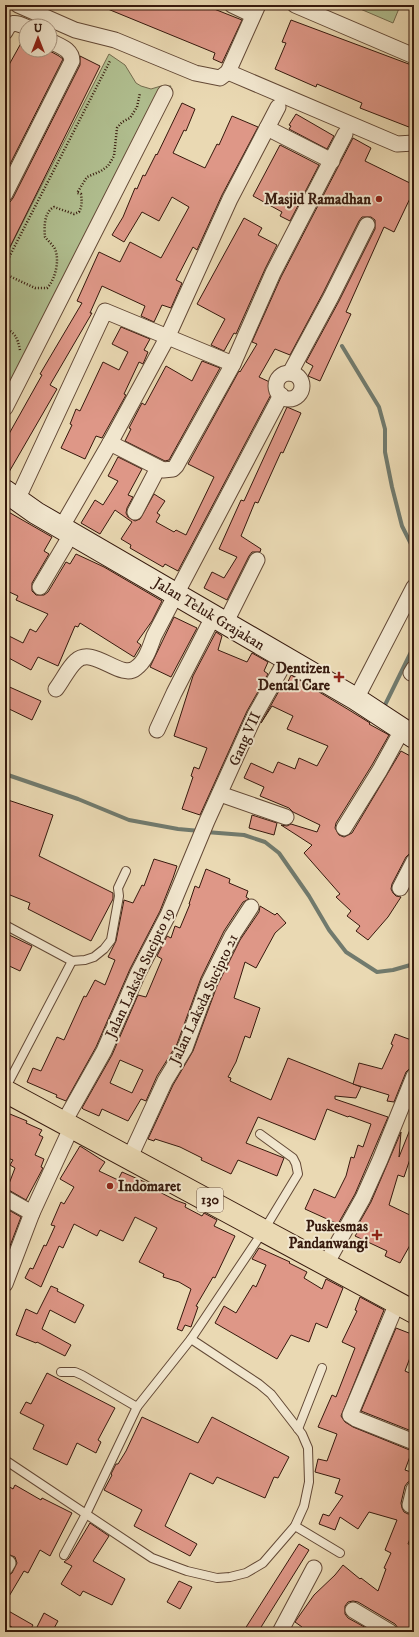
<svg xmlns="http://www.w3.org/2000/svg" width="419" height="1637" viewBox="0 0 419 1637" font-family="'IM FELL DW Pica',serif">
<rect width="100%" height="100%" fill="#ead9b3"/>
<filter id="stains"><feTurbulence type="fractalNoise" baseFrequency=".005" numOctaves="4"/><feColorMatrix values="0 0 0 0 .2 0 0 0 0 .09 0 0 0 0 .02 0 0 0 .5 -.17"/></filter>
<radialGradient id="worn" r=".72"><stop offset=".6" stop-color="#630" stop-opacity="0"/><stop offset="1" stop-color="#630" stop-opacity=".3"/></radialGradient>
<!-- green -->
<g fill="#b1c091" stroke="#746c4f">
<polygon points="351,5 399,5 400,6 393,23"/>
<polygon points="109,54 125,65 136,83 141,86 151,89 161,86 171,86 5,403 5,257"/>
</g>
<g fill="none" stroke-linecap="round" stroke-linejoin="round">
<!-- stream -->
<g stroke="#717a6d" stroke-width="4">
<polyline points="342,346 379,407 385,429 385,452 392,487 402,526 414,550"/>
<polyline points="383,709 414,646"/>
<polyline points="5,774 78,799 129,820 178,829 200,831"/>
<polyline points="206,832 244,835 265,842 279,853 309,896 329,930 346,952 377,972 393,970 414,964"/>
</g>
</g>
<!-- building -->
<g fill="#de9787" stroke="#36190d" fill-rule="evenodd">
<polygon points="98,5 204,5 242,20 222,63 213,59 215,53"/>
<polygon points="291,20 414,66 414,129 360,108 362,103 317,84 316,87 275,69 286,43 282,42"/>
<polygon points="25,36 26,50 48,50 59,56 63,59 5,174 5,72"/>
<polygon points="80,56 100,66 5,257 5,203 10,202 13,198 80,65"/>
<polygon points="182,103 195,109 186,131 184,130 173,153 205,168 217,144 219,145 232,116 258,127 222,195 197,250 193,247 176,280 182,283 171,308 162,305 154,322 141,316 145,306 102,286 90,313 92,313 50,385 57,389 5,479 5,441 42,375 40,374 82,303 77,301 99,252 120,262 130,242 161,258 189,207 172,197 159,221 142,212 124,242 112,235 123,217 135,188 137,189 143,175 145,176 156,154 157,155"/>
<polygon points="296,114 334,136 327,149 289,129 291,126 289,125"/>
<polygon points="353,138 371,148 365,161 414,185 414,190 394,232 384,227 346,312 351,314 320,381 308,376 313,366 306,362 339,301 375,229 375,220 371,217 362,217 359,221 323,293 290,355 275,349 259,377 276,385 178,571 165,564 163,567 130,548 131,545 121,539 132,522 115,510 100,534 81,523 95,500 103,505 118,481 108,476 118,457 142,469 128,495 133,497 127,508 126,513 128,517 135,521 140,519 154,494 165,501 157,513 160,515 156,522 174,532 176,530 186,535 214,477 188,464 239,371 240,372 257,344 252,342 281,277"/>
<polygon points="280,145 319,165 290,221 280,216 282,212 253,196"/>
<polygon points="244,218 262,228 258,235 277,245 265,269 236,334 234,333 224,351 211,345 225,319 197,304"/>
<polygon points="121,327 150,339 144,350 148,352 143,364 139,362 124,394 126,395 102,438 96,436 85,459 61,448 72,425 70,424 76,409 80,411 103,362 119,370 128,352 112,344"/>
<polygon points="202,361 220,368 169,460 165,461 125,441 131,429 129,428 142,403 145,405 166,366 192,381"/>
<polygon points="287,407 301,413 283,453 281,452 258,503 255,502 241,536 261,549 260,552 252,552 249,556 227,600 204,588 212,572 224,578 237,557 219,549 241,500 244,501"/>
<polygon points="5,510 52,537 44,551 49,554 32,583 32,591 36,595 44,595 48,592 66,562 70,564 76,554 104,567 162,601 152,621 137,642 141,645 134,657 80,623 78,627 75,626 58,666 38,657 31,670 5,656 5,634 23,643 30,629 36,632 48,614 16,600 18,596 5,590"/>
<polygon points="174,617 197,628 171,677 150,667"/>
<polygon points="216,632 222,636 218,650 247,662 252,653 268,662 264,671 268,674 247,711 200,815 182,809 193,777 191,776 194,767 199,769 207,748 174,736 193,676"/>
<polygon points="291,675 349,710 370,723 369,724 389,735 372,765 336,823 335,828 339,835 344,837 352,833 401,751 414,758 414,852 411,852 406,857 392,884 391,889 393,893 396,896 401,897 388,917 368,940 356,931 360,926 347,916 351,911 336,897 340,894 304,853 312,845 281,825 287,826 291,824 317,832 320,825 293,812 289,808 260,796 264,787 244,778 251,763 273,773 278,762 295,769 299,758 317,766 328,746 287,729 293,716 272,706 261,723 284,682 287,684"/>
<polygon points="5,685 41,701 32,720 5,707"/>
<polygon points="5,799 53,815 39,856 113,893 113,899 91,941 28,909 30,903 5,893"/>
<polygon points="252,815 277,823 274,835 249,828"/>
<polygon points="154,859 177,866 173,878 160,911 130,969 96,1047 66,1101 56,1097 57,1095 27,1082 33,1068 41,1071 57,1037 64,1040 84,996 86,997 95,980 105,985 115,960 108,957 116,941 124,900 133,903 142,885 144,886"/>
<path d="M206,869L230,879L229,883L248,891L246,897L249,899L243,902L224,931L201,978L177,1044L157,1076L146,1101L141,1099L128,1121L102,1109L99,1116L83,1109L82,1108L112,1055L138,995L146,997L162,959L157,956L167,936L171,938L175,926L180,928L190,904H189L195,886L199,888ZM120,1060L143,1070L132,1093L110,1083Z"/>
<polygon points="260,906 275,915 277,913 286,923 275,933 256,968 245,962 234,998 260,1008 250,1038 245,1036 236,1062 228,1077 231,1078 230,1081 271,1100 288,1058 361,1087 356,1098 335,1096 335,1099 388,1117 355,1194 338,1224 305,1209 314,1189 335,1198 346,1176 351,1157 354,1158 358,1145 363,1147 371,1124 349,1116 348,1117 327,1109 315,1140 258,1117 246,1143 284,1158 277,1176 238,1160 231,1174 201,1160 202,1158 180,1147 155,1139 154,1141 148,1139 173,1085 193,1051 217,986 240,940 259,912"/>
<polygon points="5,933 32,946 20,971 5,964"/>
<polygon points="395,1034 414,1041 414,1067 409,1069 406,1072 394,1102 387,1101 389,1095 353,1084 359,1063 382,1069 393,1045 391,1044"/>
<polygon points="5,1112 27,1121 26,1123 42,1130 39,1135 43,1137 35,1155 44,1159 41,1167 43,1168 26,1200 7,1189 15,1168 10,1165 13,1160 5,1157"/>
<polygon points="411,1127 414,1129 414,1143 411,1152 412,1153 404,1177 398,1175 389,1205 414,1217 414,1238 400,1263 385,1256 387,1251 355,1236 357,1233 354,1232 371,1202 401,1132 399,1157"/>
<polygon points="80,1146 105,1162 99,1171 118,1180 122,1172 147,1183 146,1185 175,1200 186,1204 185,1207 202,1216 204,1213 217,1220 214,1226 235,1236 215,1278 213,1277 196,1306 198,1307 191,1327 185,1325 182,1331 177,1329 191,1289 179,1282 163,1277 164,1274 139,1262 157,1228 135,1217 123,1241 100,1230 97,1236 74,1224 63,1248 59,1246 41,1287 25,1278 30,1268 33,1269 44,1245 46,1246 55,1226 51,1225 61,1202 64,1204 74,1187 60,1179"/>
<polygon points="5,1208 21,1217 5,1259 5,1224 10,1214 5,1211"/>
<polygon points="259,1248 290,1262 289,1263 307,1272 304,1278 322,1289 326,1279 343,1288 327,1328 316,1323 309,1342 291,1335 277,1359 215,1323 224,1306 236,1313 253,1285 256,1287 266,1265 252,1259"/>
<polygon points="51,1286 58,1289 57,1291 84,1305 75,1323 50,1310 42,1329 71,1345 65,1356 37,1342 36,1343 16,1335 26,1309 37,1314"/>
<polygon points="360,1297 384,1310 341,1416 345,1422 353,1427 412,1451 405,1470 414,1473 414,1480 408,1482 405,1486 401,1503 402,1508 404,1512 408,1514 414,1513 414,1528 408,1544 414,1546 414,1623 410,1632 399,1632 398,1628 395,1624 358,1602 353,1601 348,1602 345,1606 345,1614 348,1618 368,1629 366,1632 299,1632 302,1627 295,1622 297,1619 314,1595 335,1575 343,1565 360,1579 361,1578 378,1591 386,1569 384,1568 391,1553 385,1550 397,1520 369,1512 358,1529 340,1517 335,1530 319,1524 323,1514 329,1516 343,1496 335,1493 340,1479 315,1472 318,1459 327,1461 337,1434 318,1427 332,1395 336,1397 355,1348 342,1342 357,1311 355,1310"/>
<polygon points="396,1328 414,1335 414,1347 405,1371 414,1375 414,1432 361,1411"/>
<polygon points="47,1373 115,1408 98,1440 101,1442 96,1453 77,1443 67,1465 33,1449 44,1425 20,1413 26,1402 31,1404"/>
<polygon points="142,1417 198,1443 212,1417 289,1457 278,1478 274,1477 265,1498 217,1477 213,1484 190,1473 165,1526 197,1544 190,1556 134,1526 142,1510 104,1490 112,1475 111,1474 116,1464 118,1464 126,1451"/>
<polygon points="5,1484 13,1489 15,1485 41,1500 42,1498 72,1513 50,1556 40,1550 28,1573 24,1571 5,1603 5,1577 12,1573 17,1563 15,1557 5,1553"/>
<polygon points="90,1523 109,1536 93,1561 125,1579 112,1605 83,1591 80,1596 61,1584 72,1566 64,1562 69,1558"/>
<polygon points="299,1544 309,1550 258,1632 243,1632"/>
<polygon points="179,1581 192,1587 180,1609 167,1602"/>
<polygon points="5,1609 33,1625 29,1632 20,1632 5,1623"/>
<polygon points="44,1613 58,1621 52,1632 46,1632 37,1627"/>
</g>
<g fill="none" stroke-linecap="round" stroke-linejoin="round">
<defs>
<g id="lane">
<polyline points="5,925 72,961 85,960 94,957 104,949 111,940 119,896 118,888 126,871"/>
<polyline points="5,1089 72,961"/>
<polyline points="191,1339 264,1230 298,1174 296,1164 293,1158 260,1134"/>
<polyline points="61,1372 75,1372 82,1375 137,1407 86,1514 64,1555"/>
<polyline points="298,1429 322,1368"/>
<polyline points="8,1462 152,1558 187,1571 217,1578 230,1577 246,1573 263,1563 295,1526 304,1506 309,1482 308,1448 302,1434 271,1394 259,1384 191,1339 137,1407"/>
<polyline points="295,1526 340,1553"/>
</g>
<g id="street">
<polyline points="18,5 75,30 115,40 195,73 220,78 228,72 258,5"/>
<polyline points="232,5 253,15"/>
<polyline points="295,5 414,56"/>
<path d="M5,32C10,21 16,22 26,27"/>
<polyline points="228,72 397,144 414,143"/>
<polyline points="267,128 332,161"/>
<path d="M5,194L72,61C72,49 59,46 50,41"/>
<polyline points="290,373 331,297 367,225"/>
<circle cx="289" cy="386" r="13"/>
<polyline points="5,408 165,93"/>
<polyline points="110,443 163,470 173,469 176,466 233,364 273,273 345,134"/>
<polyline points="17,500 105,311 233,364"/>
<polyline points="135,512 158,468"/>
<polyline points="61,528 110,443 167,338 230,199 278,107"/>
<polyline points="40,587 72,533"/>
<polyline points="225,624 257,560"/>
<polyline points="411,673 414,668"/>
<path d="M56,689C63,680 68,668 76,661C93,645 121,681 136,668C146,661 150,647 154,636L281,395"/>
<polyline points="356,699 414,587"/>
<polyline points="157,730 174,693 213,617"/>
<polyline points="220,794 286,817"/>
<polyline points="344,828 380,770 402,730"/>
<polyline points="400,888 414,861"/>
<polyline points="64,1122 104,1051 138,973 168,915 207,821 255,715 286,660"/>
<polyline points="130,1157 165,1081 185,1048 209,982 232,936 251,907"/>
<polyline points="5,1198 32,1213"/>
<polyline points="326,1264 363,1198 380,1160 414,1076"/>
<polyline points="5,1284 32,1213 72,1126"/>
<polyline points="397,1303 350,1415 356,1419 414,1442"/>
<polyline points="410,1505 414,1489"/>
<polyline points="5,1562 8,1563 5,1568"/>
<polyline points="353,1610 390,1632"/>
<polyline points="280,1632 314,1568"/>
</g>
<polyline id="secondary" points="5,491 36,513 356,699 414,737"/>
<polyline id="primary" points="5,1091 414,1312"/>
</defs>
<!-- lane casing -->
<use href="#lane" stroke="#634936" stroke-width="10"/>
<!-- street casing -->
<use href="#street" stroke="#634936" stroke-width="17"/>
<!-- secondary casing -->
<use href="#secondary" stroke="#36190d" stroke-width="24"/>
<!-- primary casing -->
<use href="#primary" stroke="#36190d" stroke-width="24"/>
<!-- path -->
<g stroke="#36190d" stroke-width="2.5" stroke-dasharray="1 2" stroke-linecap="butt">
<polyline points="5,265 110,61"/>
<path d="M5,274L35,288H47C55,280 60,261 55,249C53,245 48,241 45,237C44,227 44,212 54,207L74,214L79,212C82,206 82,201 81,194L77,193L87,177L101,171L108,166L114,156L117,128L122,122L130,118L137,107L140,93"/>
<path d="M5,328C16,334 17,337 20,350"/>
</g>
<!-- lane -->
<use href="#lane" stroke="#f1e6ce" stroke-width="8"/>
<!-- street -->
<use href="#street" stroke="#f1e6ce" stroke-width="15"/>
<!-- secondary -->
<use href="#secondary" stroke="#f1e6ce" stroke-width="22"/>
<!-- primary -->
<use href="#primary" stroke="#ead9b3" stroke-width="22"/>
</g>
<!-- markers -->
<g fill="#8f2418" stroke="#f1e6ce" stroke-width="1.5">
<circle cx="379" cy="199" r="4"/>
<path d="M337 671h4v4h4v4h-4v4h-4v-4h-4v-4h4z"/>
<circle cx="110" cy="1186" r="4"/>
<path d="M375 1229h4v4h4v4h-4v4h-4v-4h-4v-4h4z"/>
</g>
<g text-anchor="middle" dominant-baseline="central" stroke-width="4" stroke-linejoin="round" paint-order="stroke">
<!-- shield labels -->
<rect fill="#f1e6ce" stroke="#6e5647" stroke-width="1" x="197" y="1188" width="26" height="24" rx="3"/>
<g font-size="14" font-weight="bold" fill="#36190d">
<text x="210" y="1200">130</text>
</g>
<!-- poi labels -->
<g font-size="15" font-weight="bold" fill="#36190d" stroke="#f1e6ce" text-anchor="end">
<text x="371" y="199">Masjid Ramadhan</text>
<text x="330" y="668">Dentizen<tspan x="330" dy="17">Dental Care</tspan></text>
<text x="118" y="1186" text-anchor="start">Indomaret</text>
<text x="368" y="1226">Puskesmas<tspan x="368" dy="17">Pandanwangi</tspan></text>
</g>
<!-- street labels -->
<g font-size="15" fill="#36190d" stroke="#f1e6ce">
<text transform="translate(209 614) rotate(31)">Jalan Teluk Grajakan</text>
<text transform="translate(245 739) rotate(-66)">Gang VII</text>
<text transform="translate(140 973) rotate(-65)">Jalan Laksda Sucipto 19</text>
<text transform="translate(204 999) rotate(-65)">Jalan Laksda Sucipto 21</text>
</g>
</g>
<!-- margin -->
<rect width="419" height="1637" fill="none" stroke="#ead9b3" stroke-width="20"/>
<rect x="6" y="6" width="407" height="1625" fill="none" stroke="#36190d" stroke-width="2"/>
<rect x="10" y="10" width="399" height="1617" fill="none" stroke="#36190d"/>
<!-- north arrow -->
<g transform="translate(38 38)"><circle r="19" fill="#f1e6ce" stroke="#a69481"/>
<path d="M0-3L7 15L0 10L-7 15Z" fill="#8f2418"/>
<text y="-6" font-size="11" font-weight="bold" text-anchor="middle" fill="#36190d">U</text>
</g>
<rect width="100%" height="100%" filter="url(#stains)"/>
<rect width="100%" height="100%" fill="url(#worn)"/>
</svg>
